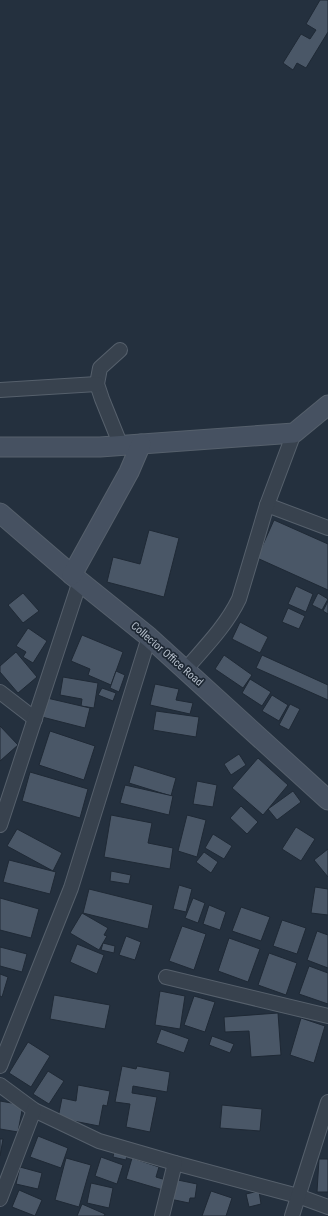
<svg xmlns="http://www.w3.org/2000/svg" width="328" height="1216" viewBox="0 0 328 1216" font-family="'Roboto Condensed',sans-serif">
<rect width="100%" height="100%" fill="#24303e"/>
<!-- building -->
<g fill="#4a5767" stroke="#1f2935">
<polygon points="320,0 328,0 328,32 306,68 297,63 293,70 283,63 301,34 310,39 316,30 306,24"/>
<polygon points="274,520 328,544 328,590 257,558"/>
<polygon points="149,530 179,538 164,597 107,582 113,557 140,564"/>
<polygon points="296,586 313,594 306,612 288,604"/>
<polygon points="23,593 39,611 23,623 8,605"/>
<polygon points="318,593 328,599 322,610 312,605"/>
<polygon points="328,601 328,614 323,611"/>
<polygon points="288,608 305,616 299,629 282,622"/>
<polygon points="240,622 268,637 260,653 232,639"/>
<polygon points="28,628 47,641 33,663 23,657 26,652 16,646"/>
<polygon points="82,635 123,652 111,685 88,675 90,669 71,661"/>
<polygon points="16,652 37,677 18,693 0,672 0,666"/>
<polygon points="224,655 252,675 243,688 215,669"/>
<polygon points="262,655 328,685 328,700 256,668"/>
<polygon points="116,671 125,675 119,692 110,688"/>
<polygon points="63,677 98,683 94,708 81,706 82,699 60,695"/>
<polygon points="250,679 271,692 262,706 242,693"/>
<polygon points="155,684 179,689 176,700 193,703 190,714 150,705"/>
<polygon points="102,688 116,693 113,701 98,695"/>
<polygon points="272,695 288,705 279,721 262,711"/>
<polygon points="47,698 90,708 85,728 42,717"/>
<polygon points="290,704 300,709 289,730 279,725"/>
<polygon points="156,711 199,717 196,737 153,730"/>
<polygon points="0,726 18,745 0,761"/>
<polygon points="50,731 95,746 84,780 39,765"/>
<polygon points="239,754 246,765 231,775 224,764"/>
<polygon points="258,758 288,785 263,815 232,788"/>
<polygon points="134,765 176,778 171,796 129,783"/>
<polygon points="30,772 88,789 80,818 22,801"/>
<polygon points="197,781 217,785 213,807 193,804"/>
<polygon points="125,785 173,796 169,815 120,803"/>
<polygon points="293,791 301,802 277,820 268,809"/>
<polygon points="241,806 258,822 247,834 230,818"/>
<polygon points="111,815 152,823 148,843 173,848 170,869 104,857"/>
<polygon points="187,815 206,820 197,857 178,851"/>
<polygon points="296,827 315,839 301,861 282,849"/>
<polygon points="17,829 62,853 53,871 7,846"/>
<polygon points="213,834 232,846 224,859 205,848"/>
<polygon points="328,849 328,877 314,860"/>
<polygon points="204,852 218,862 211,873 196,862"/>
<polygon points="9,860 56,872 50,894 3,882"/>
<polygon points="111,871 131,875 129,884 110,881"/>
<polygon points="179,885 192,889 186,912 173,909"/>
<polygon points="315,887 328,889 328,915 311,913"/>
<polygon points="89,889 153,905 148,929 83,913"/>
<polygon points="0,898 39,909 31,938 0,930"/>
<polygon points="193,898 205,903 198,923 185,918"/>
<polygon points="209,905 226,912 220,930 203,924"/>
<polygon points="241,907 270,917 261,941 232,931"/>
<polygon points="82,913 108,928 104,935 107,936 99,950 70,933"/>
<polygon points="282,920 306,928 297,954 273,946"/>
<polygon points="182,926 206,934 194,970 169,961"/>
<polygon points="317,931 328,935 328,968 307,960"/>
<polygon points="126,936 141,942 135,960 119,955"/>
<polygon points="229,938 260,949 248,982 218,971"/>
<polygon points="103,943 115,946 114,953 101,950"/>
<polygon points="77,944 104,955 97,974 70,962"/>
<polygon points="0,947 27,954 22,972 0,966"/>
<polygon points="269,953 297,963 286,995 258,985"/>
<polygon points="309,966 328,973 328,1004 299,994"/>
<polygon points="0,974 8,977 2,997 0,996"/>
<polygon points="160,991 185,996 180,1029 155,1025"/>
<polygon points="54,995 110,1005 105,1029 50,1019"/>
<polygon points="194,996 215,1002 205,1032 184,1025"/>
<polygon points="278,1013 281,1055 251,1057 249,1031 225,1032 224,1017"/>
<polygon points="301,1018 325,1026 314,1063 290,1055"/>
<polygon points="161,1029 189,1039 184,1053 156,1043"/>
<polygon points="212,1036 234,1044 230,1053 209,1045"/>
<polygon points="28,1042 50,1056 31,1087 9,1073"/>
<polygon points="122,1066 136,1069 137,1066 170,1072 167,1092 133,1086 132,1093 157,1097 150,1132 126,1127 130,1104 115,1102"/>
<polygon points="48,1071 64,1081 49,1104 33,1094"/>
<polygon points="78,1085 110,1091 107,1106 103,1105 99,1126 58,1118 62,1098 76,1101"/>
<polygon points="0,1101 23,1105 18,1132 0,1129"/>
<polygon points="222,1105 262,1109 260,1131 220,1128"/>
<polygon points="38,1136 68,1148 61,1168 30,1157"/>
<polygon points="0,1139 3,1139 0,1156"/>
<polygon points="115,1147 128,1150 126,1160 113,1157"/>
<polygon points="101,1157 123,1165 117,1184 95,1176"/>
<polygon points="66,1158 91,1165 79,1207 55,1200"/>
<polygon points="132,1158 159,1167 156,1177 166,1180 163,1190 126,1179"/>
<polygon points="319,1159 328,1159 328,1192 317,1192"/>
<polygon points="20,1167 42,1173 38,1189 16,1184"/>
<polygon points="173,1179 197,1184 195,1198 190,1198 189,1203 170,1199"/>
<polygon points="91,1183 113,1188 109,1208 87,1203"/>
<polygon points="19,1190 42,1200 35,1216 12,1207"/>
<polygon points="211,1191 232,1198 226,1216 202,1216"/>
<polygon points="259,1191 261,1204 249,1207 246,1194"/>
<polygon points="82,1204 105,1214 104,1216 77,1216"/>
</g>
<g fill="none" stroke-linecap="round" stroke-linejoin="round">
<defs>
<g id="street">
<polyline points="120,350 100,368 97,384 102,399 121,446"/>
<polyline points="0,390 97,384"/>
<polyline points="267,505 328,528"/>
<path d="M186,669C205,647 226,626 239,599L267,505L294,433"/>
<polyline points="0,692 35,719"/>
<polyline points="0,825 80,581"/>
<polyline points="166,977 328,1016"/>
<polyline points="0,1066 71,888 149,637"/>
<polyline points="0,1085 34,1110 99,1141 175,1163 298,1196 328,1207"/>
<polyline points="0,1199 34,1110"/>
<polyline points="162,1216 175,1163"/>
<polyline points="292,1216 328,1102"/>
</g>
<g id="secondary">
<polyline points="0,447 100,447 294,433 328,405"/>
<polyline points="0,513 72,575 149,637 328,800"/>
<polyline points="72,575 129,472 141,444"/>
</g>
</defs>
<!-- street casing -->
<use href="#street" stroke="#56606c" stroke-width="16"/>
<!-- secondary casing -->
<use href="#secondary" stroke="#56606c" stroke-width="21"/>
<!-- street -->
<use href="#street" stroke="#38424e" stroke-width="14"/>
<!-- secondary -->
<use href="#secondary" stroke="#465161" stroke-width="19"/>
</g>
<g text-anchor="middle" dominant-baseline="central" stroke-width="3.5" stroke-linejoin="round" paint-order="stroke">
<!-- street labels -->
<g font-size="11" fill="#b4bdc9" stroke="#1d2733">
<text transform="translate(167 654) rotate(41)">Collector Office Road</text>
</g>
</g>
</svg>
